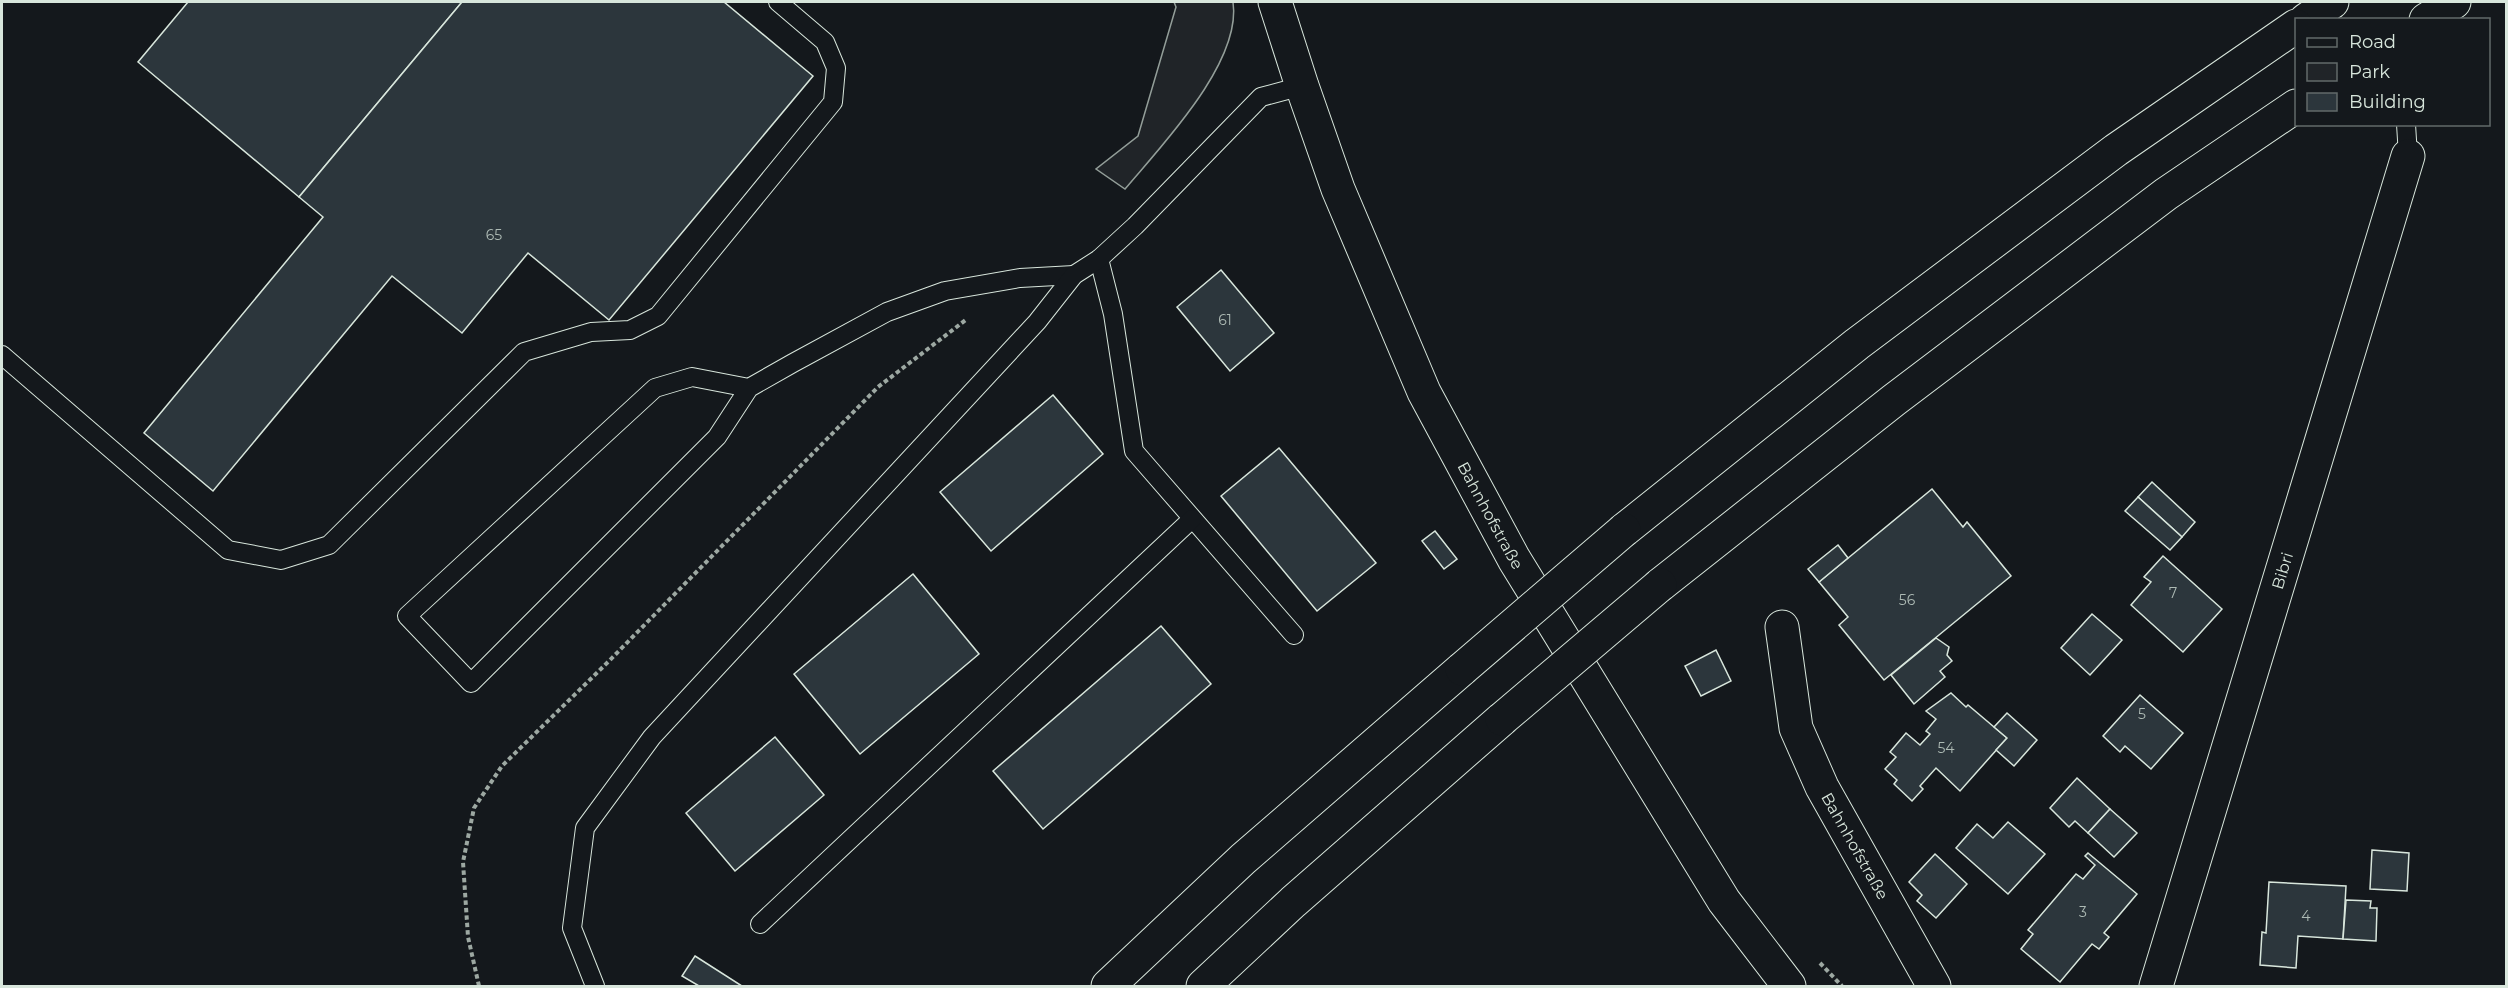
<svg xmlns="http://www.w3.org/2000/svg" width="2508" height="988" viewBox="0 0 2508 988" font-family="Montserrat,sans-serif">
<rect width="100%" height="100%" fill="#14181c"/>
<!-- green -->
<path fill="#202428" stroke="#939e99" stroke-width="1.5" d="M1174,2H1233C1242,62 1162,145 1125,189L1096,169L1138,136L1176,7Z"/>
<!-- building -->
<g fill="#2c363c" stroke="#d8e6dc" stroke-width="1.5">
<polygon points="188,2 462,2 299,197 138,62"/>
<polygon points="462,2 724,2 813,76 609,320 528,253 462,333 392,276 213,491 144,433 323,217 299,197"/>
<polygon points="1221,270 1274,333 1230,371 1177,307"/>
<polygon points="1053,395 1103,454 991,551 940,492"/>
<polygon points="1279,448 1376,563 1317,611 1221,496"/>
<polygon points="2152,482 2195,522 2182,537 2138,497"/>
<polygon points="1932,489 1963,527 1967,522 2011,576 1884,680 1839,625 1848,617 1819,582"/>
<polygon points="2138,497 2182,537 2170,550 2125,511"/>
<polygon points="1435,531 1457,559 1444,569 1422,541"/>
<polygon points="1838,545 1848,558 1819,582 1808,569"/>
<polygon points="2163,556 2222,609 2183,652 2131,605 2151,582 2144,577"/>
<polygon points="913,574 979,654 860,754 794,674"/>
<polygon points="2092,614 2122,640 2090,675 2061,648"/>
<polygon points="1161,626 1211,684 1043,829 993,771"/>
<polygon points="1936,638 1949,647 1947,655 1952,661 1940,671 1945,677 1914,704 1891,675"/>
<polygon points="1716,650 1731,681 1701,696 1685,666"/>
<polygon points="1951,693 1966,707 1968,705 2007,738 1960,791 1936,768 1920,786 1923,789 1912,801 1894,784 1897,780 1885,769 1896,757 1890,752 1906,733 1920,745 1930,734 1926,731 1936,719 1926,711"/>
<polygon points="2140,695 2183,733 2151,769 2125,746 2120,752 2103,736"/>
<polygon points="2007,713 2037,740 2014,766 1996,750 2007,738 1994,727"/>
<polygon points="775,737 824,795 735,871 686,813"/>
<polygon points="2077,778 2110,809 2088,833 2075,821 2069,827 2050,808"/>
<polygon points="2110,809 2137,833 2114,857 2088,833"/>
<polygon points="2008,822 2045,854 2008,894 1956,848 1977,824 1993,838"/>
<polygon points="2372,850 2409,853 2407,891 2370,889"/>
<polygon points="2088,853 2137,894 2104,933 2109,937 2099,949 2092,944 2060,982 2021,949 2033,934 2028,930 2076,874 2083,879 2095,865 2085,856"/>
<polygon points="1935,854 1967,884 1936,918 1917,901 1922,895 1909,882"/>
<polygon points="2269,882 2346,886 2343,939 2298,936 2296,968 2260,965 2262,932 2266,933"/>
<polygon points="2346,900 2371,901 2370,908 2377,908 2376,941 2343,939"/>
<polygon points="695,956 742,986 699,986 682,976"/>
</g>
<g fill="none" stroke-linecap="round" stroke-linejoin="round">
<defs>
<g id="service">
<polyline points="2406,124 2408,156"/>
<polyline points="1099,259 1113,314 1134,451 1294,635"/>
<polyline points="2,355 228,550 281,560 329,545 524,352 591,332 630,330 658,316 833,102 836,68 825,42 778,2"/>
<polyline points="749,388 692,377 655,388 407,616 471,683 717,437 749,388 793,363 887,312 945,291 1020,278 1074,275"/>
<polyline points="760,924 1192,519"/>
<polyline points="595,986 572,928 585,828 652,737 1037,322 1074,275 1099,259 1135,226 1261,97 1302,86"/>
</g>
<g id="minor">
<path id="s1" d="M1782,627L1796,728L1822,787L1934,986"/>
<path id="s2" d="M2156,986L2408,156"/>
</g>
<g id="secondary">
<path id="s3" d="M1275,2L1302,86L1338,189L1424,392L1514,559L1724,901L1789,986"/>
</g>
<g id="trunk">
<polyline points="2306,20 2332,2"/>
<polyline points="2426,20 2454,2"/>
<polyline points="1624,530 1857,344 2116,150 2296,26"/>
<polyline points="1660,585 1894,400 2166,194 2296,106"/>
<polyline points="1108,986 1243,859 1462,669"/>
<polyline points="1203,986 1293,902 1502,719"/>
</g>
</defs>
<!-- service casing -->
<use href="#service" stroke="#d8e6dc" stroke-width="20"/>
<!-- minor casing -->
<use href="#minor" stroke="#d8e6dc" stroke-width="35"/>
<!-- secondary casing -->
<use href="#secondary" stroke="#d8e6dc" stroke-width="35"/>
<!-- trunk casing -->
<use href="#trunk" stroke="#d8e6dc" stroke-width="35"/>
<!-- path -->
<g stroke="#9da8a2" stroke-width="4" stroke-dasharray="4.5 3" stroke-linecap="butt">
<polyline points="1820,963 1842,986"/>
<polyline points="479,986 468,937 463,862 474,808 502,766 610,660 878,387 967,319"/>
</g>
<!-- service -->
<use href="#service" stroke="#14181c" stroke-width="18"/>
<!-- minor -->
<use href="#minor" stroke="#14181c" stroke-width="33"/>
<!-- secondary -->
<use href="#secondary" stroke="#14181c" stroke-width="33"/>
<!-- trunk -->
<use href="#trunk" stroke="#14181c" stroke-width="33"/>
<defs>
<g id="trunk-bridge">
<polyline points="1462,669 1624,530"/>
<polyline points="1502,719 1660,585"/>
</g>
</defs>
<!-- trunk-bridge casing -->
<use href="#trunk-bridge" stroke="#d8e6dc" stroke-width="35" stroke-linecap="butt"/>
<!-- trunk-bridge -->
<use href="#trunk-bridge" stroke="#14181c" stroke-width="33"/>
</g>
<g text-anchor="middle" dominant-baseline="central" stroke-width="4.5" stroke-linejoin="round" paint-order="stroke">
<!-- number labels -->
<g font-size="14" fill="#adbab4">
<text x="494" y="235">65</text>
<text x="1225" y="320">61</text>
<text x="2173" y="593">7</text>
<text x="1907" y="600">56</text>
<text x="2142" y="714">5</text>
<text x="1946" y="748">54</text>
<text x="2083" y="912">3</text>
<text x="2306" y="916">4</text>
</g>
<!-- street labels -->
<g font-size="16" fill="#d8e6dc" stroke="#14181c">
<text stroke="none"><textPath href="#s3" startOffset="558">Bahnhofstraße</textPath></text>
<text stroke="none"><textPath href="#s2" startOffset="434">Bibri</textPath></text>
<text stroke="none"><textPath href="#s1" startOffset="234">Bahnhofstraße</textPath></text>
</g>
</g>
<!-- border -->
<rect width="2508" height="988" fill="none" stroke="#d8e6dc" stroke-width="6"/>
<!-- legend -->
<rect x="2295" y="18" width="195" height="108" fill="#14181c" stroke="#626a69" stroke-width="1.5"/>
<rect x="2307" y="38" width="30" height="9" fill="#14181c" stroke="#626a69" stroke-width="1.5"/>
<text x="2349" y="48" font-size="18" fill="#d8e6dc">Road</text>
<rect x="2307" y="63" width="30" height="18" fill="#202428" stroke="#626a69" stroke-width="1.5"/>
<text x="2349" y="78" font-size="18" fill="#d8e6dc">Park</text>
<rect x="2307" y="93" width="30" height="18" fill="#2c363c" stroke="#626a69" stroke-width="1.5"/>
<text x="2349" y="108" font-size="18" fill="#d8e6dc">Building</text>
</svg>
